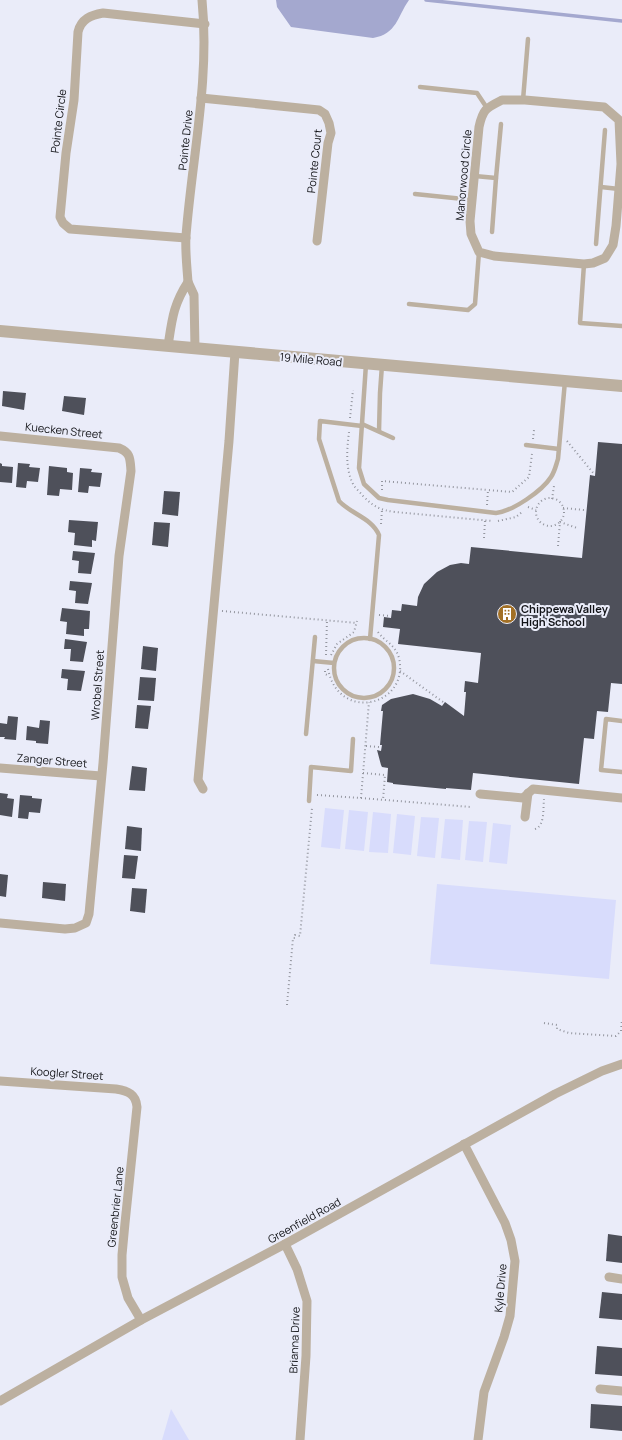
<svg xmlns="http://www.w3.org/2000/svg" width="622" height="1440" viewBox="0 0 622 1440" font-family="Manrope,sans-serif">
<rect width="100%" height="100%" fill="#eaecf9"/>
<!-- green -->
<g fill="#d8dcfc">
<polygon points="325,808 344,810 340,849 321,847"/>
<polygon points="349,810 368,812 364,851 345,849"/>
<polygon points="373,812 391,814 388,853 369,852"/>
<polygon points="397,814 415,816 411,855 393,853"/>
<polygon points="421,817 439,818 435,858 417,856"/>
<polygon points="445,819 463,820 460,860 441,858"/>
<polygon points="469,821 487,822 483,862 465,860"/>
<polygon points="493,823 511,825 507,864 489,862"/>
<polygon points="437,884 616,900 609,979 430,964"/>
<polygon points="171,1409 189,1440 162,1440"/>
</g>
<!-- water -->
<path fill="#a4a8cf" d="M276,0H409C397,17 397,34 373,38L291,27L277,7Z"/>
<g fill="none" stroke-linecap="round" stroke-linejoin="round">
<!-- stream -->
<polyline stroke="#a4a8cf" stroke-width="3.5" points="426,0 622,21"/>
</g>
<!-- building -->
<g fill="#4e505a">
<polygon points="3,391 26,393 24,410 2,406"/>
<polygon points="64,396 86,398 84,415 62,411"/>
<polygon points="598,442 622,444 622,684 611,683 608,712 597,711 594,739 584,738 579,784 473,773 471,790 446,788 446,789 393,784 393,783 387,782 388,768 382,767 381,765 377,750 381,751 382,745 380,745 383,711 381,711 382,705 391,699 413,694 430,699 442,706 445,702 464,716 466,692 464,692 465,681 478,683 481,653 398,644 400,629 383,627 384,617 391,618 392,610 401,611 402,604 417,606 418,597 424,584 437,572 450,565 461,563 469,564 471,547 582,558 590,475 595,476"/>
<polygon points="0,463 2,464 2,466 13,467 12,483 0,482"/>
<polygon points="18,463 30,464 29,467 40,468 38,482 27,481 26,488 16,487"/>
<polygon points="49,466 67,468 67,472 73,473 72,490 60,489 59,496 47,495"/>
<polygon points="80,468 92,469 91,472 102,473 100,487 89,486 88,493 78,492"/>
<polygon points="164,491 180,492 178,516 162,514"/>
<polygon points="69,520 98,522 96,541 92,540 92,547 74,545 75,533 68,532"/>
<polygon points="154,522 170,523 168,547 152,545"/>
<polygon points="73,551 95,553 91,574 78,573 79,561 72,560"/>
<polygon points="70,581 92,583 88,604 75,603 76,591 69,590"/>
<polygon points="62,608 90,611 89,629 84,629 84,636 66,634 67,622 60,621"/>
<polygon points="65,639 87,642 83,662 70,661 71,649 64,649"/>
<polygon points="143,646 158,648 156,671 141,669"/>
<polygon points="62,669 85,671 81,691 67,690 68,679 61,678"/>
<polygon points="140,677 156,678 154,701 138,700"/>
<polygon points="137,705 151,706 148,729 135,728"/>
<polygon points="8,716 18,717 16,740 4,739 5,737 0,737 0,723 7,724"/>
<polygon points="40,720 50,721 48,744 36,743 36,741 26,740 27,726 39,728"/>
<polygon points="132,766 147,768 145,791 129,790"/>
<polygon points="0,793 8,794 7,798 14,799 12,817 0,815"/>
<polygon points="20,795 32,796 32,798 42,799 40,813 29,812 28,819 18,818"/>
<polygon points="127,826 142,828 141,851 125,849"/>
<polygon points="124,855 138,856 135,879 122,878"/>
<polygon points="0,874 8,875 6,897 0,896"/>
<polygon points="43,882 66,884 65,901 42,898"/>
<polygon points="132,888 147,889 145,913 130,911"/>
<polygon points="608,1234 622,1236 622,1263 606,1261"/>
<polygon points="602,1292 622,1294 622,1320 599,1318"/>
<polygon points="597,1346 622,1348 622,1376 595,1374"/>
<polygon points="591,1404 622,1406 622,1431 590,1428"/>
</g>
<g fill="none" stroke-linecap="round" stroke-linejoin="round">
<!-- path -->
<g stroke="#94969f" stroke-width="2" stroke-dasharray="1 3" stroke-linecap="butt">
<polyline points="350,418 353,390"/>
<path d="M349,432C347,449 345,468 353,484C355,488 360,492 363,496C374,507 380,510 395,512L492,521"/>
<polyline points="533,439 534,430"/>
<polyline points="567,441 594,474"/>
<polyline points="382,490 382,481 488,490"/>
<circle cx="550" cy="512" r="14"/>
<polyline points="552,499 554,486"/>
<polyline points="487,505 488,490 512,492 529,477 532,454"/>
<polyline points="528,507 536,510"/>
<polyline points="563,508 584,510"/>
<polyline points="498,521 516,517 522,512"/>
<polyline points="381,524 382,510"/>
<polyline points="484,538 485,521"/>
<polyline points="558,546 560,522 577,528"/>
<polyline points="222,611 357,623"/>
<polyline points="379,615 391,616"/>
<polyline points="326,655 327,620"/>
<polyline points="331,655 337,644 354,632 357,621"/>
<path d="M328,669C339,724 410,705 399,658C395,644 385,642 378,632"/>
<polyline points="325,671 325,674 329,676"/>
<polyline points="400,671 443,702"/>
<polyline points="366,746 379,747"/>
<polyline points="363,773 385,775 383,800"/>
<polyline points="317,795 361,798 369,702"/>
<polyline points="361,798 471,807"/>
<path d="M535,829C545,826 543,808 544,799"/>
<polyline points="287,1005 293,938 295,938 295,935 300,936 312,808"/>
<polyline points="544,1023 557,1025 557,1029 569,1033 616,1036 621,1031 622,1019"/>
</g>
<!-- service -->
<g stroke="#bcb0a0" stroke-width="4.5">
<polyline points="420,87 477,93 487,108"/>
<polyline points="523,100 528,39"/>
<polyline points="475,176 496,178 501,124"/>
<polyline points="601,187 619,189"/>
<polyline points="415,194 473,200"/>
<polyline points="492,232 496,178"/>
<polyline points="596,244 605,130"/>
<polyline points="584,264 580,323 622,326"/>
<polyline points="409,304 468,310 475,304 479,252"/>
<path d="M366,364L359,468L364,484L379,498L388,500L496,513C513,511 542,491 551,477C555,471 556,465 558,459L565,381"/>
<polyline points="362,424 393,438"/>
<path d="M362,426L320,421L319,439L339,501C351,514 372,518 379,535L370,639"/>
<polyline points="379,431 380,393 382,365"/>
<polyline points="526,445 559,449"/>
<circle cx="364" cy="668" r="30"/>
<polyline points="313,661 334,663"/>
<polyline points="622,721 606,719 601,770 622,772"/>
<polyline points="306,734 315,637"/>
<polyline points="309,801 311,767 351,771 353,739"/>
</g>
<!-- minor -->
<g stroke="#bcb0a0" stroke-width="9">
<polyline points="201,98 319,110 325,114 329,123 331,133 328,143 317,241"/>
<path d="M502,100H525L604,107L619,120L621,164L616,226L613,245L605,258L593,263L584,264L494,256L479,252L471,234L470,221L479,127C483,109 486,108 502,100Z"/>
<path d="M186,238L70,229L63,223L60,217L66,153L74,100L78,32C81,19 91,15 103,13L205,24"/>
<path d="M188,282C187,267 185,251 186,236C192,158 210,79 202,0"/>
<path d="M168,346C172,320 173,305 188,282L194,295L195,349"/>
<path d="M0,436L119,448C131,453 130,459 131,471L119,556L103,763L89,914L86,923L75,928L65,929L0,923"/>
<polyline points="0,768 101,776"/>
<polyline points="203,789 198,780 229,441 235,352"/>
<polyline points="480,794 523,798 533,789 622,798"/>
<polyline points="525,817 528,793"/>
<path d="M0,1081L116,1089C128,1091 136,1094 137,1107L125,1223L122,1255V1277L128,1298L141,1320"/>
<polyline points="464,1144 505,1223 511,1240 515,1261 510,1316 504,1337 484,1392 478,1440"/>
<polyline points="285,1244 297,1269 307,1301 306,1356 300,1440"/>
<polyline points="609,1277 622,1279"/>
<polyline points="600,1389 622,1391"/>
<polyline points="0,1401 141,1320 285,1244 555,1094 602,1071 622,1064"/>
</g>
<!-- tertiary -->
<polyline stroke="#bcb0a0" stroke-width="12" points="0,331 622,386"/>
</g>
<!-- icons -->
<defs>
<symbol id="building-disc" viewBox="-11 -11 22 22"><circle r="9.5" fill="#a27025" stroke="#eaecf9"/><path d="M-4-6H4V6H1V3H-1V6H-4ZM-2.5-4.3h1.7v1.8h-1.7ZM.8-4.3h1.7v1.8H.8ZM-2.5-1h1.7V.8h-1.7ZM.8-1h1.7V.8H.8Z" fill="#fff"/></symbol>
</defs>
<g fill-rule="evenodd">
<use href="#building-disc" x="496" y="603" width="22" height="22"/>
</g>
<g text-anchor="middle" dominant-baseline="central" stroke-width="4" stroke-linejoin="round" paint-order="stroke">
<!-- street labels -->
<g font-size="11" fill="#111216" stroke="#eaecf9">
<text transform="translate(58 121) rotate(-83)">Pointe Circle</text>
<text transform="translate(185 140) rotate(-84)">Pointe Drive</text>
<text transform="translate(314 161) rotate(-84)">Pointe Court</text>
<text transform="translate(463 175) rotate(-85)">Manorwood Circle</text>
<text transform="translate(311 359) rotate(5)">19 Mile Road</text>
<text transform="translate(64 430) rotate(6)">Kuecken Street</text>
<text transform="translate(97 685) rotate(-86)">Wrobel Street</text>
<text transform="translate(52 760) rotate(5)">Zanger Street</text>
<text transform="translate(67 1073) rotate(4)">Koogler Street</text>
<text transform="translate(115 1207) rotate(-84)">Greenbrier Lane</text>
<text transform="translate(304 1220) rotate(-29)">Greenfield Road</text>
<text transform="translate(500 1288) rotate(-85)">Kyle Drive</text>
<text transform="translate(294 1340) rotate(-88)">Brianna Drive</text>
</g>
<!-- poi labels -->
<g font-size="11" font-weight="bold" fill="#111216" stroke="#eaecf9" text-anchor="start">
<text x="521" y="608">Chippewa Valley<tspan x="521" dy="13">High School</tspan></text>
</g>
</g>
</svg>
